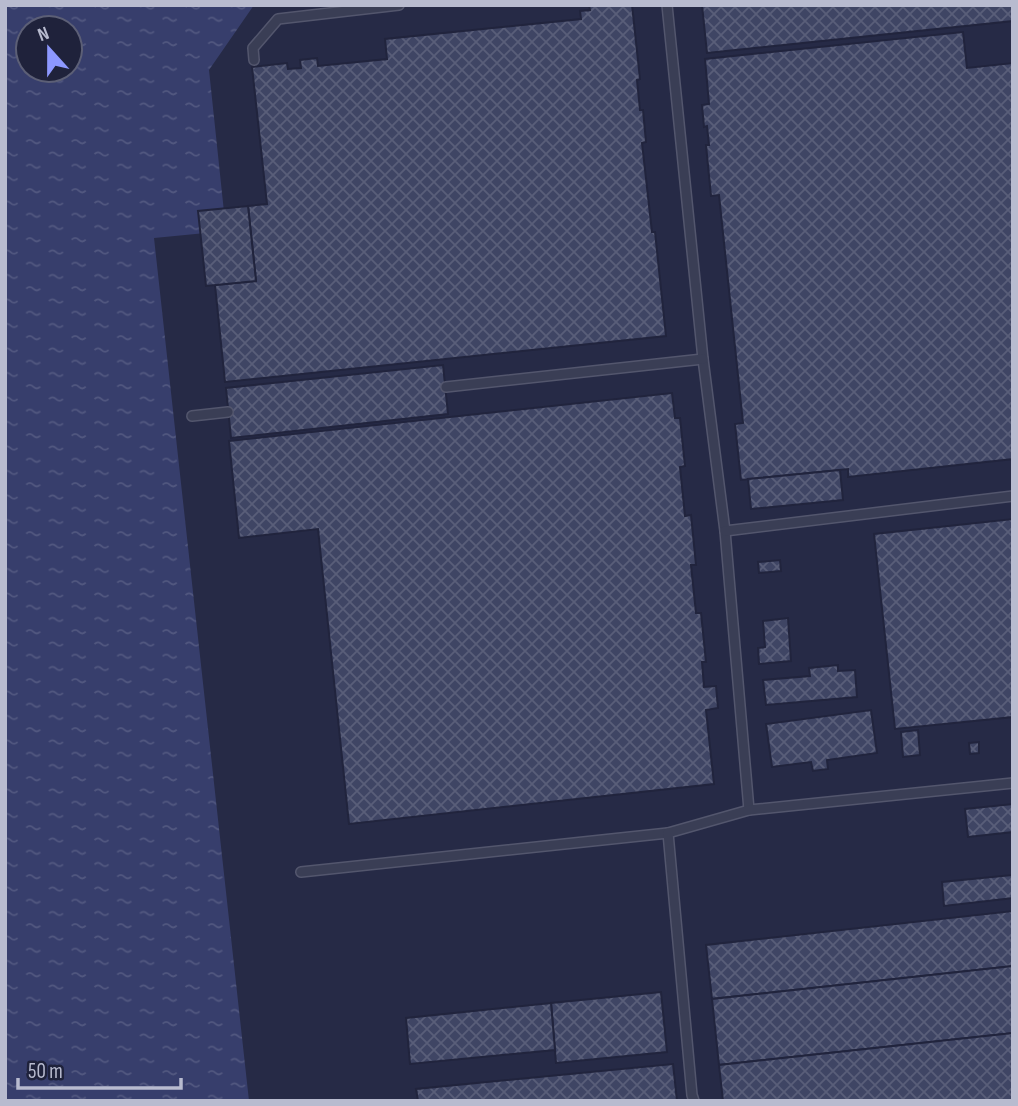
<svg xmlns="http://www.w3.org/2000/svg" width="1018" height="1106" viewBox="0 0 1018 1106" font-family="'Sofia Sans Condensed',sans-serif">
<defs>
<pattern id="water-ripples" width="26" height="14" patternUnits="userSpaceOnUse" patternTransform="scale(1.75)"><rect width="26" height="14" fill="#373e6c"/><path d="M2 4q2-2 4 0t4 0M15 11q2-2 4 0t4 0" fill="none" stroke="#525880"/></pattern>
<pattern id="building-cross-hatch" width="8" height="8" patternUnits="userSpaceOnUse" patternTransform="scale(1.75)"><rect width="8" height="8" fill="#3f4564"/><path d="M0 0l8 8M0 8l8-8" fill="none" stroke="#595e79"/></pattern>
</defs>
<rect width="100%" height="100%" fill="#262a46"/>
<!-- water -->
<path fill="url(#water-ripples)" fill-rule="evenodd" d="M5,5H254L209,70L226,231L154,238L249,1101H5ZM28,28H70V70H28Z"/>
<!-- building -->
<g fill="url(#building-cross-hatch)" stroke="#21243d" stroke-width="2">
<polygon points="589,5 632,5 640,79 637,80 640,110 643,110 646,142 642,143 652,232 655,232 666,336 225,382 215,285 256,281 248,206 267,204 252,67 287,63 288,69 301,68 300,60 317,58 318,66 387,59 385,39 581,19 580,11 590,10"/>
<polygon points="702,5 1013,5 1013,21 707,53"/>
<polygon points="963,32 967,68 1013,63 1013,459 848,477 848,469 741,480 735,424 743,423 719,195 711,196 706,145 709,145 707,126 704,127 702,105 709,104 705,59"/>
<polygon points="248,206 256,281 206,286 198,211"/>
<polygon points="443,365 448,414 231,438 226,388"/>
<polygon points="672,393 675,418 680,418 685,466 680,467 685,516 691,515 696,565 691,565 696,613 701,613 706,662 702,662 704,687 716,686 718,708 706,710 714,784 349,824 318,529 239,538 229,441"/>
<polygon points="840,470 843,500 751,509 748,479"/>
<polygon points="1013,519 1013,717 895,729 874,534"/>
<polygon points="780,560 781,571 759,573 758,562"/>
<polygon points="788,618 791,661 759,664 758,648 765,647 763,621"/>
<polygon points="838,665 838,671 855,670 857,697 766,705 763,680 810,676 809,668"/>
<polygon points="871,710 877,753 827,760 828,769 813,771 811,762 772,767 766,724"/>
<polygon points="918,730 920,755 903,757 901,732"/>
<polygon points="979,742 979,753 970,754 969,743"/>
<polygon points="1013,804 1013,832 968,837 965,809"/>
<polygon points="1012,875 1013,898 944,906 942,882"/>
<polygon points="1013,911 1013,966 712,999 706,945"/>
<polygon points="1013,966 1013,1033 719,1065 712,999"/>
<polygon points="661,992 667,1052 556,1063 551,1003"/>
<polygon points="551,1003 555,1050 410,1064 406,1018"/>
<polygon points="1013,1033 1013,1100 723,1101 719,1065"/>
<polygon points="673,1064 677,1101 418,1101 416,1089"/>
</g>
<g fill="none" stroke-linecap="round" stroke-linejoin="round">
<defs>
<g id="lane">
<polyline points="667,5 703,359 725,531 749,810"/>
<polyline points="254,60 253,48 278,19 399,5"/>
<polyline points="446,387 703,359"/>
<polyline points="192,416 228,412"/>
<polyline points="725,531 1013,496"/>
<polyline points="301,872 668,833"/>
<polyline points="694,1101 692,1095 668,833 749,810 1013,783"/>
</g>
</defs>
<!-- lane casing -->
<use href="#lane" stroke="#53566d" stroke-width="12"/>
<!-- lane -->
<use href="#lane" stroke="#3a3e55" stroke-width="9"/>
</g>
<!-- border -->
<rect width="1018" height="1106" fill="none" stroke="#b8bbcf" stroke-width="14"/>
<!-- north arrow -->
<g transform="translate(49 49) rotate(339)"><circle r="33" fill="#1f223b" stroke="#5c5f76" stroke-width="2"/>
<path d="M0-5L12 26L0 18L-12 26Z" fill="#8d98ff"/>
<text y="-10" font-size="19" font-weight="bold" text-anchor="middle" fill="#b8bbcf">N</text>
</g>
<!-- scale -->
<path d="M18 1078v10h163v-10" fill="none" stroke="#b8bbcf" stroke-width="3.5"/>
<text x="28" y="1078" font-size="21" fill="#b8bbcf" stroke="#1f223b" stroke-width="5" paint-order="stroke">50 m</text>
</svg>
